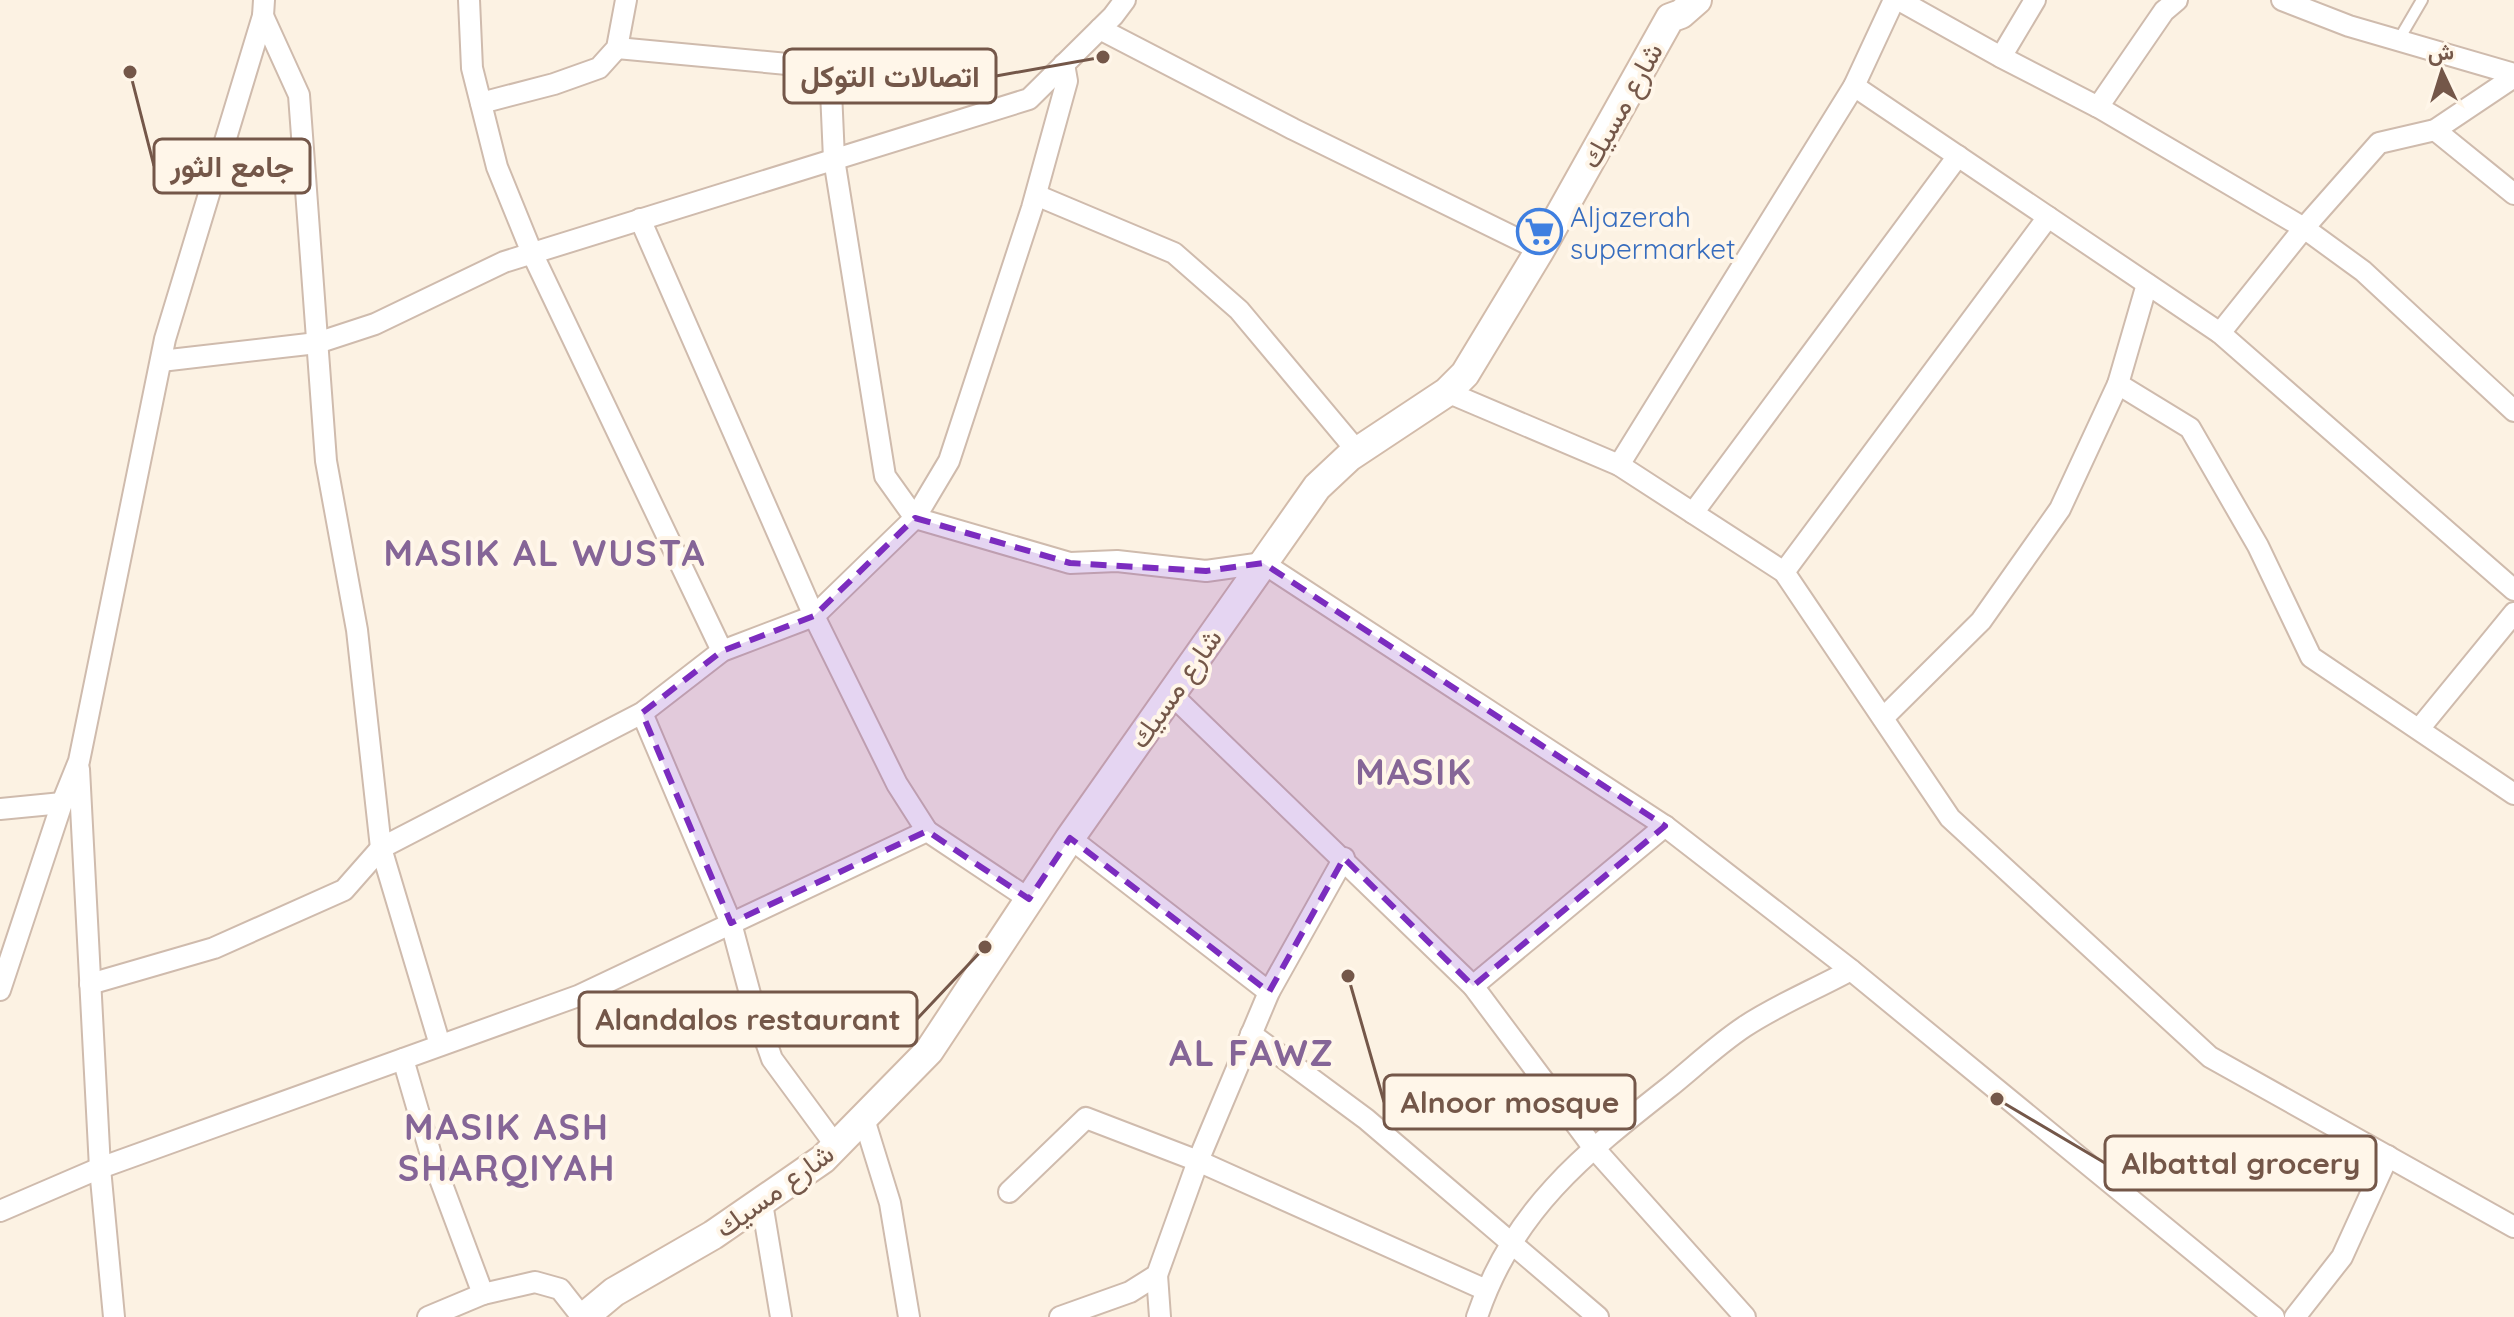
<svg xmlns="http://www.w3.org/2000/svg" width="2514" height="1317" viewBox="0 0 2514 1317" font-family="Quicksand,Vazirmatn,sans-serif">
<rect width="100%" height="100%" fill="#fcf2e3"/>
<g fill="none" stroke-linecap="round" stroke-linejoin="round">
<defs>
<polyline id="lane" points="2398,41 2422,0"/>
<g id="street">
<polyline points="469,0 472,68 497,167 532,253 722,651"/>
<polyline points="1899,0 2001,57 2098,107 2304,228 2363,271 2514,411"/>
<polyline points="2282,0 2349,26 2514,74"/>
<polyline points="263,16 299,95 326,461 357,630 381,848 440,1045"/>
<polyline points="1100,29 1293,129 1540,250"/>
<polyline points="617,48 830,68 834,159 885,476 915,518 1070,563 1117,561 1206,571 1263,563 1665,826 1851,970 2274,1317"/>
<polyline points="2001,57 2035,0"/>
<polyline points="1854,86 2220,333 2514,590"/>
<polyline points="481,103 554,84 599,68 617,48 626,0"/>
<polyline points="2098,107 2164,11 2177,0"/>
<polyline points="2435,130 2514,194"/>
<polyline points="1036,195 1174,253 1239,310 1357,451"/>
<polyline points="640,219 814,616 897,784 927,831"/>
<polyline points="2220,333 2304,228 2379,143 2435,130 2514,77"/>
<polyline points="161,361 317,343 375,324 504,262 1029,99 1113,16 1125,0"/>
<polyline points="2118,384 2190,428 2258,546 2311,657 2514,794"/>
<polyline points="1447,392 1619,465 1784,572 1950,818 2210,1057 2514,1227"/>
<polyline points="1619,465 1854,86 1894,0"/>
<polyline points="1693,513 1958,156"/>
<polyline points="1784,572 2048,217"/>
<polyline points="1171,694 1473,986 1593,1147 1745,1317"/>
<polyline points="642,713 731,923 753,1005 772,1059 836,1146"/>
<polyline points="1883,718 1981,621 2060,509 2118,384 2147,284"/>
<polyline points="2419,729 2514,613"/>
<polyline points="79,769 100,1168 114,1317"/>
<polyline points="0,809 62,803"/>
<polyline points="1070,838 1269,992"/>
<polyline points="90,984 214,948 344,890 381,848 642,713 722,651 814,616 915,518 949,461 1032,208 1067,81 1064,64"/>
<polyline points="1473,986 1665,826"/>
<polyline points="0,990 62,803 79,761 165,339 263,16 264,0"/>
<polyline points="1251,1034 1366,1119 1598,1317"/>
<polyline points="403,1059 431,1155 483,1294 428,1317"/>
<polyline points="864,1119 890,1203 909,1317"/>
<polyline points="1009,1192 1086,1118 1198,1161 1486,1290"/>
<polyline points="762,1203 781,1317"/>
<polyline points="0,1211 100,1168 578,996 927,831 1029,899"/>
<polyline points="1157,1275 1160,1317"/>
<polyline points="483,1294 535,1282 560,1289 582,1317"/>
<polyline points="1060,1317 1130,1292 1157,1275 1198,1161 1269,992 1344,858"/>
<path d="M1477,1317C1512,1211 1584,1154 1668,1088C1693,1068 1717,1045 1744,1027C1777,1005 1816,989 1851,970"/>
<polyline points="2295,1317 2342,1257 2388,1156"/>
</g>
<polyline id="secondary" points="584,1317 614,1292 713,1235 823,1159 929,1051 1070,838 1317,487 1349,457 1447,392 1465,374 1540,250 1670,18 1681,14 1697,0"/>
</defs>
<!-- lane casing -->
<use href="#lane" stroke="#cfbbad" stroke-width="14"/>
<!-- street casing -->
<use href="#street" stroke="#cfbbad" stroke-width="24"/>
<!-- secondary casing -->
<use href="#secondary" stroke="#d2bbaa" stroke-width="32"/>
<!-- lane -->
<use href="#lane" stroke="#fff" stroke-width="10"/>
<!-- street -->
<use href="#street" stroke="#fff" stroke-width="20"/>
<!-- secondary -->
<use href="#secondary" stroke="#fff" stroke-width="28"/>
</g>
<!-- marked area -->
<path fill="#7b2cbf" fill-opacity="0.2" stroke="#7b2cbf" stroke-width="6" stroke-dasharray="16 10" stroke-linejoin="round" d="M915,518L1070,563L1206,571L1263,563L1665,826L1473,986L1344,858L1269,992L1070,838L1029,899L927,831L731,923L642,713L722,651L814,616Z"/>
<!-- icons -->
<defs>
<symbol id="supermarket-ring" viewBox="-11 -11 22 22"><circle r="9.5" fill="#fff6e9" stroke="#3f7fe0" stroke-width="1.5"/><path d="M-6-5.5h2.5l.6 2H6L4.5 2H-2.5L-4.4-4H-6ZM-1.5 3.2a1.3 1.3 0 1 0 .1 0ZM3 3.2a1.3 1.3 0 1 0 .1 0Z" fill="#3f7fe0"/></symbol>
</defs>
<g fill-rule="evenodd">
<use href="#supermarket-ring" x="1514" y="206" width="51" height="51"/>
</g>
<g text-anchor="middle" dominant-baseline="central" stroke-width="8" stroke-linejoin="round" paint-order="stroke">
<!-- street labels -->
<g font-size="28" fill="#745749" stroke="#fff6e9">
<text transform="translate(1621 105) rotate(-61)">شارع مسيك</text>
<text transform="translate(1175 688) rotate(-55)">شارع مسيك</text>
<text transform="translate(774 1190) rotate(-36)">شارع مسيك</text>
</g>
<!-- shop labels -->
<g font-size="28" fill="#366cbe" stroke="#fff6e9" text-anchor="start">
<text x="1570" y="216">Aljazerah<tspan x="1570" dy="32">supermarket</tspan></text>
</g>
<!-- district labels -->
<g font-size="36" font-weight="bold" letter-spacing="2" fill="#856597" stroke="#fff6e9">
<text x="545" y="552">MASIK AL WUSTA</text>
<text x="1414" y="771">MASIK</text>
<text x="1252" y="1052">AL FAWZ</text>
<text x="507" y="1126">MASIK ASH<tspan x="507" dy="41">SHARQIYAH</tspan></text>
</g>
</g>
<!-- callouts -->
<path fill="none" stroke="#745749" stroke-width="3" d="M1103 57L996 76M130 72L154 166M985 947L917 1019M1348 976L1384 1102M1997 1099L2105 1163"/>
<g fill="#745749" stroke="#fff6e9" stroke-width="3">
<circle cx="1103" cy="57" r="8"/>
<circle cx="130" cy="72" r="8"/>
<circle cx="985" cy="947" r="8"/>
<circle cx="1348" cy="976" r="8"/>
<circle cx="1997" cy="1099" r="8"/>
</g>
<g fill="#fff6e9" stroke="#745749" stroke-width="3">
<rect x="784" y="49" width="212" height="54" rx="8"/>
<rect x="154" y="139" width="156" height="54" rx="8"/>
<rect x="579" y="992" width="338" height="54" rx="8"/>
<rect x="1384" y="1075" width="251" height="54" rx="8"/>
<rect x="2105" y="1136" width="271" height="54" rx="8"/>
</g>
<g font-size="30" text-anchor="middle" font-weight="bold" fill="#745749">
<text x="890" y="87">اتصالات التوكل</text>
<text x="232" y="177">جامع الثور</text>
<text x="748" y="1030">Alandalos restaurant</text>
<text x="1510" y="1113">Alnoor mosque</text>
<text x="2241" y="1174">Albattal grocery</text>
</g>
<!-- north arrow -->
<g transform="translate(2442 72) rotate(356)" stroke="#fff6e9" stroke-width="6" paint-order="stroke">
<path d="M0-6L14 30L0 20L-14 30Z" fill="#745749"/>
<text y="-12" font-size="22" font-weight="bold" text-anchor="middle" fill="#745749">ش</text>
</g>
</svg>
